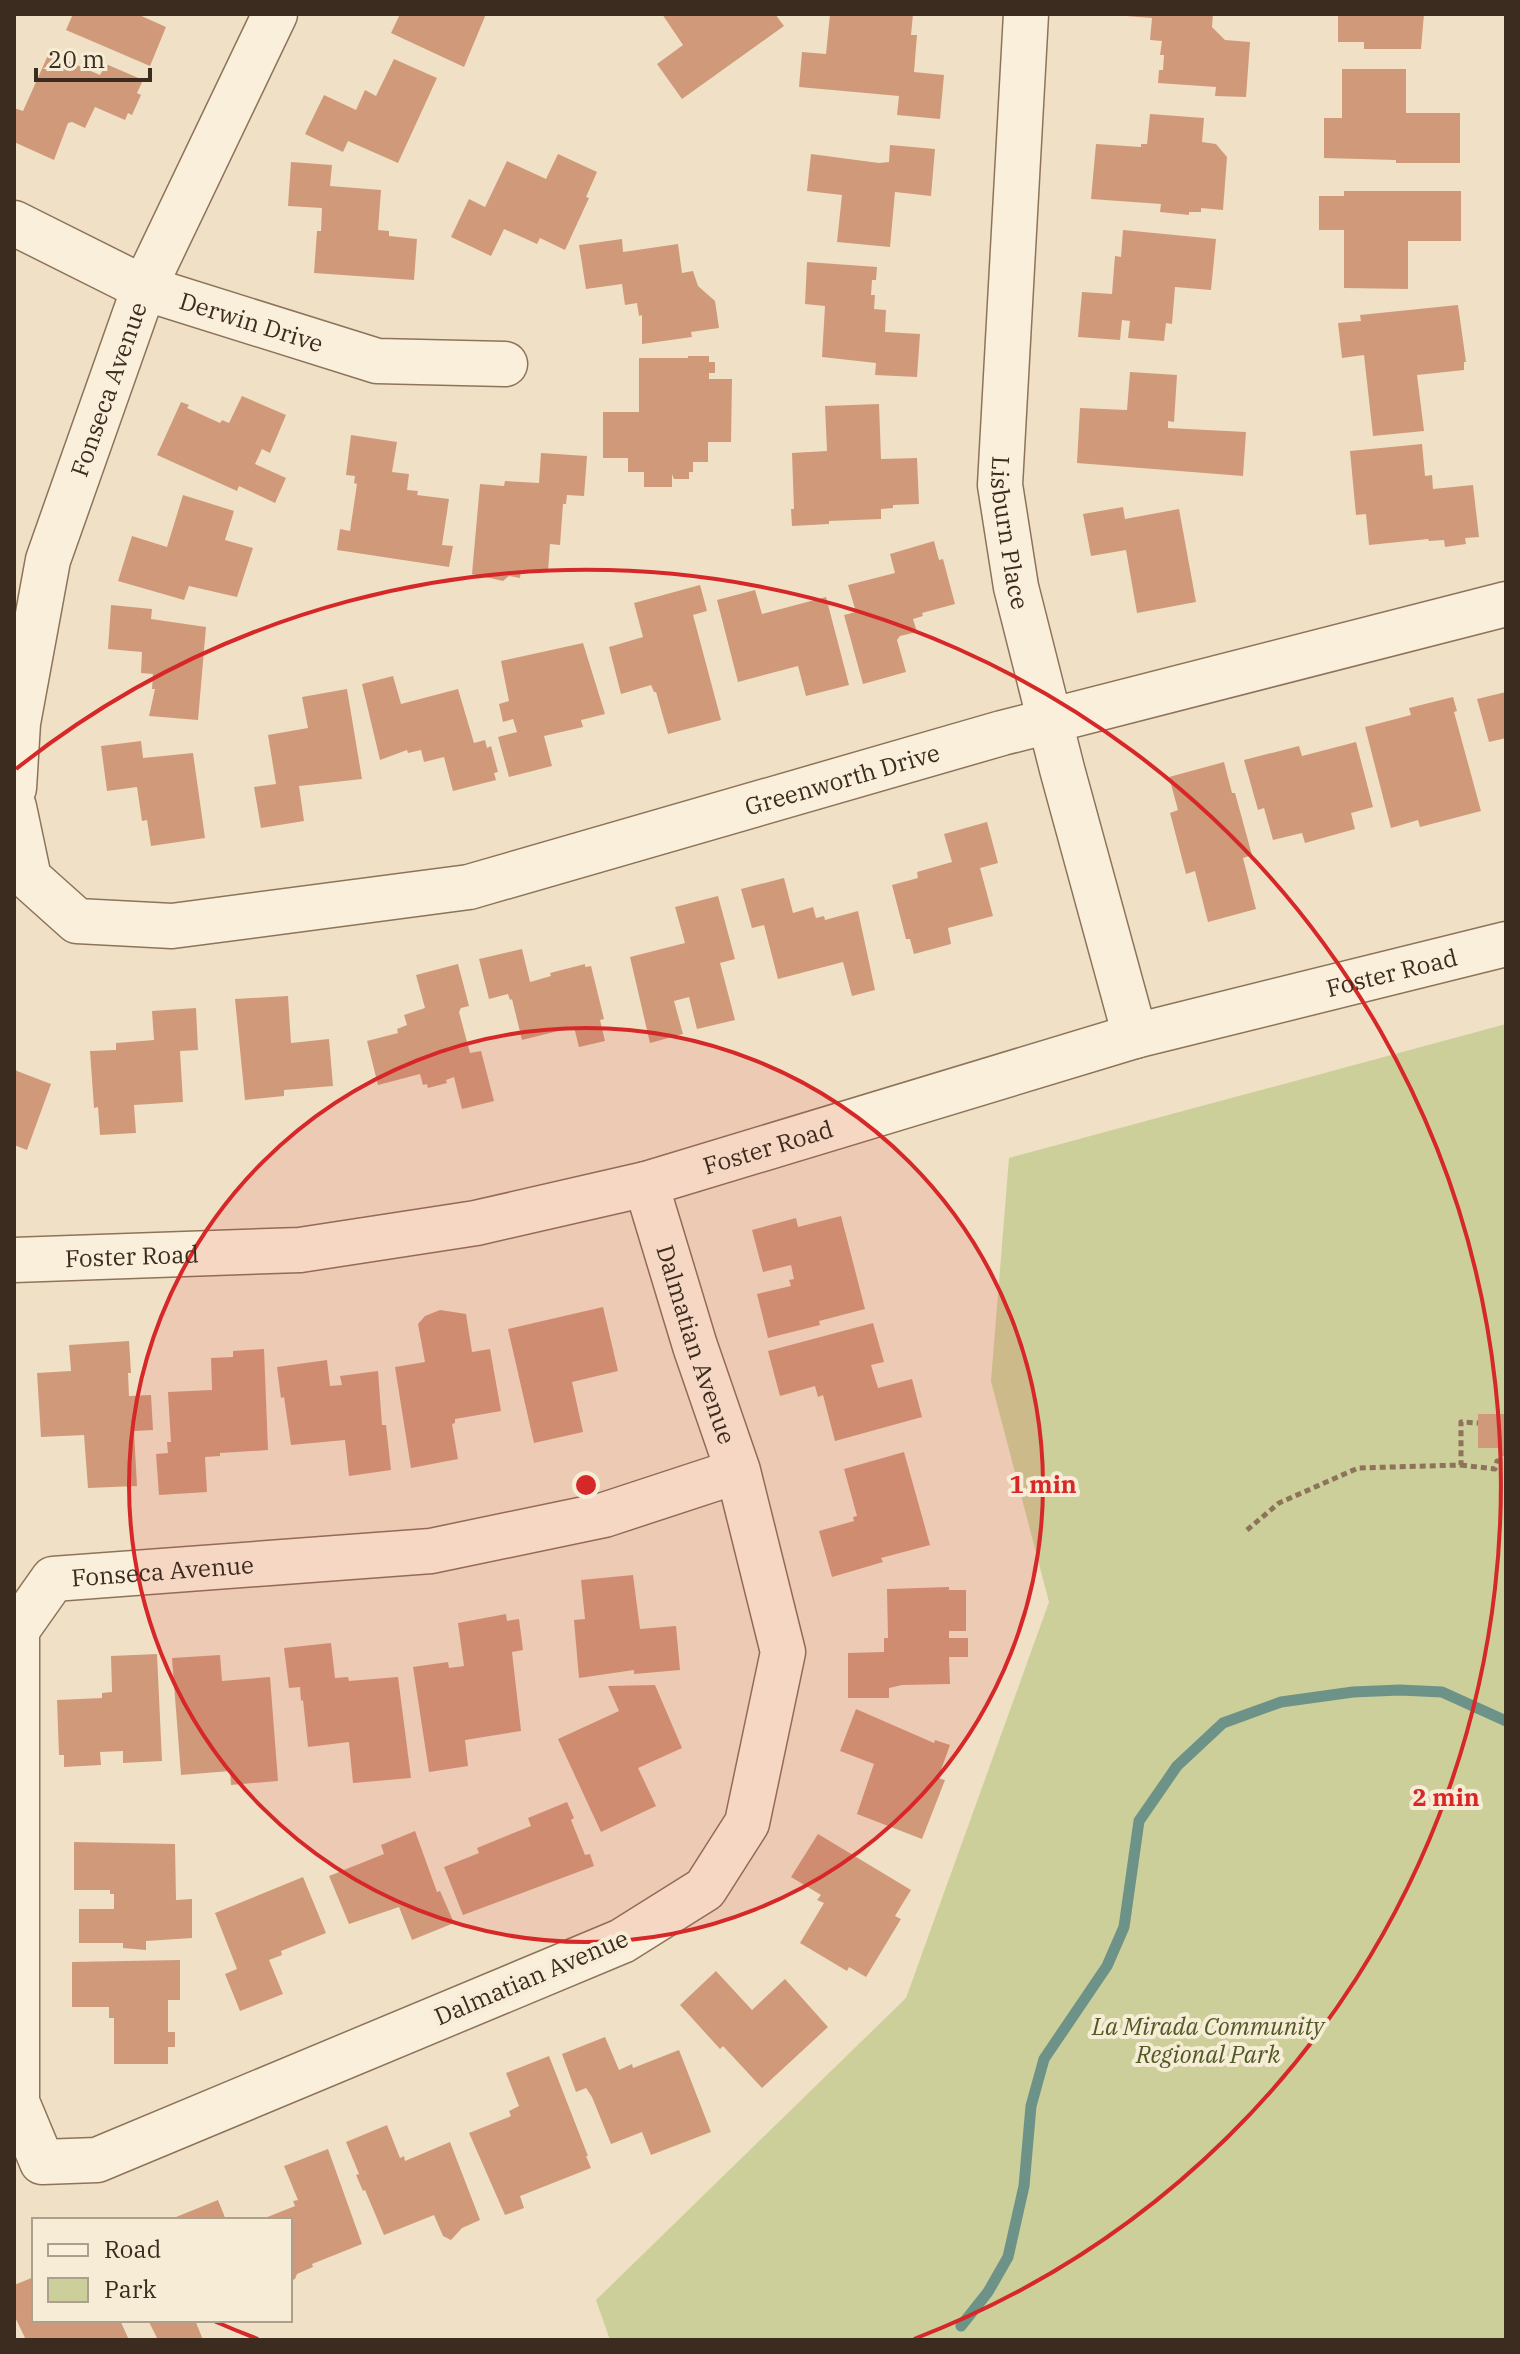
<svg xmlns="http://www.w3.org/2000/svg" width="1520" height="2354" viewBox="0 0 1520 2354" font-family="'IBM Plex Serif',serif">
<rect width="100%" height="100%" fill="#f0e1c6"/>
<!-- green -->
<polygon fill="#cccf99" points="1506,1024 1506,2340 610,2340 596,2300 906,1998 1049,1602 991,1381 1009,1158"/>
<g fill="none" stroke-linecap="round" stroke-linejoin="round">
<!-- stream -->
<polyline stroke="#6d9388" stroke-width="11" points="961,2326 988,2292 1008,2257 1024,2186 1031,2106 1044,2059 1107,1966 1124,1927 1139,1821 1177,1766 1223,1723 1281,1702 1353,1692 1400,1690 1442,1692 1506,1721"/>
</g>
<!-- building -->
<g fill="#d09a7a">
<polygon points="73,14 137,14 166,27 150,66 66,30"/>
<polygon points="400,14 486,14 464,67 391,33"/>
<polygon points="662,14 775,14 784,26 682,99 657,64 683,45"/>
<polygon points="830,14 913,14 911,35 917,35 914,72 944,75 940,119 897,115 899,96 799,87 802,52 826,54"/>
<polygon points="1126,14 1213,14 1212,27 1225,40 1250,42 1246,97 1215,96 1216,87 1158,83 1159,70 1163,70 1164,55 1160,55 1162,41 1150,40 1152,18 1126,16"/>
<polygon points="1338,14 1424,14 1421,49 1364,49 1364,42 1338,42"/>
<polygon points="49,53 100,75 106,64 143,80 137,93 141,95 132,115 128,113 125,120 95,107 85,128 72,122 68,123 54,160 14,142 14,108 23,111"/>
<polygon points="394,59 437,78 398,163 348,141 343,152 305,134 324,95 356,110 365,90 376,96"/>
<polygon points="1342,69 1406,69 1406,113 1460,113 1460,163 1396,163 1396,160 1324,158 1324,118 1342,118"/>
<polygon points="1150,114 1204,118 1202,142 1216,144 1227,157 1223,210 1201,208 1201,212 1189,212 1189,215 1160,212 1161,204 1091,199 1096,144 1141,147 1141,144 1147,144"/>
<polygon points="890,145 935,149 931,196 895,192 890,247 837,242 842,195 807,191 811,154 879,163 889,162"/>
<polygon points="558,154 597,172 586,197 589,198 565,250 540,238 537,244 504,229 491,256 451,237 469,199 485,207 507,161 546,179"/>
<polygon points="291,162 332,165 330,186 381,190 378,230 389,231 389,236 417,239 414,280 314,273 317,231 321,231 322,208 288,206"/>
<polygon points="1344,191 1461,191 1461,241 1408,241 1408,289 1344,288 1344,230 1319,230 1319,196 1344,196"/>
<polygon points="1123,230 1216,239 1211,290 1175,287 1172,324 1166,323 1164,341 1128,338 1130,321 1122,320 1120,340 1078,337 1082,292 1112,294 1115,256 1121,257"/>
<polygon points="622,239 623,252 678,244 682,273 693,271 698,286 715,301 719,328 691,332 692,337 642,344 642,315 639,316 637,303 625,305 622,284 586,289 579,245"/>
<polygon points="807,262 877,267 876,280 872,280 871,295 875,295 874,309 886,310 885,332 920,334 917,377 875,375 876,363 822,357 825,306 805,304"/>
<polygon points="1458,305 1466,362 1464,362 1464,370 1417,375 1424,431 1373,436 1364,355 1342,358 1338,323 1361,321 1360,315"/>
<polygon points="688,356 709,356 709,362 715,362 715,373 709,373 709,379 732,379 731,442 708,442 708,462 693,462 693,472 689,472 689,479 674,479 672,474 672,487 644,487 644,472 628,472 628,458 603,458 603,412 639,412 639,358 688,358"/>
<polygon points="1130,372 1177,375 1174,422 1168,421 1168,428 1246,432 1243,476 1077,463 1080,408 1127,410"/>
<polygon points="242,396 286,415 270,453 262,449 255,464 286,478 275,503 239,486 237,491 157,455 181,402 189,405 187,408 220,423 222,420 229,423"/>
<polygon points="879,404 881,459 917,458 919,504 893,505 893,508 881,509 881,519 829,521 829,524 792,526 791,509 794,509 792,453 827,451 825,406"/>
<polygon points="351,435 397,442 392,472 409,474 407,490 418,491 417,495 449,499 442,545 453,546 449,567 337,550 340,529 350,531 357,484 354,483 355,476 346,475"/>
<polygon points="1422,444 1425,476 1432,475 1433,489 1473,485 1479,537 1465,538 1466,544 1445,547 1444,540 1429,541 1428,539 1369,545 1366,514 1356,515 1350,451"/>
<polygon points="541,453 587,456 584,496 567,495 566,504 563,504 560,545 550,544 548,572 521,570 520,578 509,576 503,581 472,574 480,484 504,486 505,481 539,483"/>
<polygon points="183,495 234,511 225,540 253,548 237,597 189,586 184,600 118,581 132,536 167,547"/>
<polygon points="1123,507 1125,519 1179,509 1196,602 1137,613 1126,550 1091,556 1083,514"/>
<polygon points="934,541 939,560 943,559 955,604 922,613 923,616 913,619 917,632 900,636 897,640 906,672 863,684 844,615 856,612 848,585 895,573 890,554"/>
<polygon points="700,585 707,611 693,615 721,720 668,734 656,692 654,692 651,685 621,694 609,647 643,637 634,603"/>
<polygon points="755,590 762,614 826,597 849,685 806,696 798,666 738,682 717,600"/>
<polygon points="111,605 152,609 151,619 206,627 198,720 149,716 155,689 152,689 153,674 141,673 142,652 108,649"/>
<polygon points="583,643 605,714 581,720 583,727 544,736 552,766 509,777 498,737 517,732 513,719 503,722 499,704 509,701 501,661"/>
<polygon points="393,676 401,704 458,689 474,743 485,740 487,748 491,746 498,772 494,773 496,780 453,791 444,757 424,762 421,750 408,753 407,750 380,760 362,684"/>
<polygon points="347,689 362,779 299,786 304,821 261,828 254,787 276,784 268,735 308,728 302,697"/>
<polygon points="1506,692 1506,738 1489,742 1477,699"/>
<polygon points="1453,697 1457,711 1454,712 1481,811 1420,827 1418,820 1391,828 1365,727 1411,715 1409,708"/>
<polygon points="141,741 143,758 193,753 205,838 151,846 147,820 142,821 137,787 107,791 101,746"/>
<polygon points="1356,742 1373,807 1351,813 1355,829 1305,843 1302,833 1273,840 1264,808 1258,810 1244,760 1299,746 1302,756"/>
<polygon points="1224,762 1232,793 1235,793 1252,855 1243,858 1256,909 1208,922 1195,871 1186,874 1170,813 1178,810 1169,777"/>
<polygon points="987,822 998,863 980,868 993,916 948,928 951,944 914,954 910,939 906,939 892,885 918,878 917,872 952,862 944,834"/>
<polygon points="784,878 793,913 813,907 816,918 824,916 825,920 858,911 875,990 852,996 843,962 778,979 764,925 752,928 741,889"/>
<polygon points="718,896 735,959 720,963 735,1020 697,1029 689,997 674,1001 683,1034 650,1043 630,957 685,943 675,907"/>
<polygon points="522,949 530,982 551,976 550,973 585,964 585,967 591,966 604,1019 600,1020 605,1041 579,1047 574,1027 522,1040 512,999 510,1000 508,994 489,999 479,959"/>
<polygon points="458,964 469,1006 461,1008 459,1012 470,1053 481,1051 494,1101 462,1109 454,1077 446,1080 447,1083 428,1088 427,1084 423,1085 420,1074 378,1085 367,1041 398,1033 397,1029 407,1025 404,1015 425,1008 416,975"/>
<polygon points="288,996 291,1043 329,1039 333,1086 284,1090 284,1096 245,1100 235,999"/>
<polygon points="196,1008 198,1050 180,1051 183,1102 134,1105 136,1133 100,1135 98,1107 94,1108 90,1051 116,1050 116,1043 154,1040 152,1011"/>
<polygon points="14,1067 17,1071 51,1084 27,1150 14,1145"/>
<polygon points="841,1216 865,1309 819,1321 820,1325 768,1338 757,1294 791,1286 789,1280 794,1279 791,1265 763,1272 752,1230 796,1218 798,1227"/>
<polygon points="603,1307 618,1371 572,1382 583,1432 534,1443 508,1329"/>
<polygon points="440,1310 466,1314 472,1352 490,1349 501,1411 455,1419 455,1423 452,1424 458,1459 411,1468 395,1367 425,1362 418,1324 425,1316"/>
<polygon points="873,1323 884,1362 871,1365 878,1388 912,1379 922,1417 835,1441 823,1395 818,1397 815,1386 780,1396 768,1351"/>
<polygon points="129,1341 131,1373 128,1373 129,1396 151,1395 153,1430 134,1431 137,1486 88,1488 84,1435 41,1437 37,1373 71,1371 69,1345"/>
<polygon points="264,1349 268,1450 220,1453 220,1456 205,1457 207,1492 159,1495 156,1454 168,1453 167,1442 171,1442 168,1392 212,1390 211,1358 233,1357 233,1351"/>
<polygon points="327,1360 330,1386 342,1385 340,1376 378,1371 382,1425 386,1425 391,1470 349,1476 345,1440 291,1445 284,1397 281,1398 277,1367"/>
<polygon points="1478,1414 1506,1414 1506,1456 1501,1456 1501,1448 1478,1448"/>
<polygon points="904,1452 930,1545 881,1558 883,1562 832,1577 819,1531 854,1521 853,1517 857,1516 844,1469"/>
<polygon points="633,1575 640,1629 676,1626 680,1670 634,1674 634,1670 579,1678 574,1620 585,1619 581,1580"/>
<polygon points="949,1587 949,1590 966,1590 966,1631 949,1631 949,1638 968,1638 968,1657 949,1657 950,1684 902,1685 889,1688 889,1698 848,1698 848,1653 884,1652 884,1638 888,1638 887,1589"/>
<polygon points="506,1614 507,1621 519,1619 523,1650 512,1652 521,1731 465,1740 468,1766 429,1772 413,1667 448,1662 449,1668 464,1666 458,1623"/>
<polygon points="331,1643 335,1678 348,1677 349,1681 398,1677 411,1778 353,1783 349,1742 308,1747 303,1700 301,1701 300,1687 289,1688 284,1648"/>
<polygon points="157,1654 162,1761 123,1763 123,1751 100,1752 101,1765 64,1767 64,1755 59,1755 57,1700 102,1698 102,1693 112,1692 111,1656"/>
<polygon points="220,1655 222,1681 270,1677 278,1781 231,1785 230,1771 181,1775 172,1658"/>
<polygon points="655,1685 682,1748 638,1768 656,1806 601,1832 558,1739 619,1711 608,1686"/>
<polygon points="856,1709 934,1743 935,1740 950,1745 938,1778 945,1780 922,1839 857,1814 874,1764 840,1751"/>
<polygon points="567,1802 574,1818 571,1820 585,1855 590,1854 594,1866 463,1915 444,1867 479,1853 477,1848 531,1826 528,1818"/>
<polygon points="415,1831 437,1892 440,1891 454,1923 412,1940 399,1907 349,1924 329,1876 384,1854 381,1845"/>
<polygon points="818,1834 911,1890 895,1916 901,1919 866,1977 849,1967 847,1971 800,1943 824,1903 817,1900 821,1895 791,1877"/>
<polygon points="74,1842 175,1844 176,1900 192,1899 192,1938 146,1941 146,1950 123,1948 123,1943 79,1943 79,1909 114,1909 114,1894 110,1894 110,1890 74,1890"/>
<polygon points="303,1877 326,1933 281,1951 282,1955 269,1960 283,1994 240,2011 225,1974 237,1969 215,1913"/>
<polygon points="180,1960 180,2000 168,2000 168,2032 175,2032 175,2047 168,2047 168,2064 114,2064 114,2018 109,2018 109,2007 72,2007 72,1962"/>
<polygon points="716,1971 752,2010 785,1979 828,2027 762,2088 723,2046 720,2049 680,2005"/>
<polygon points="605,2037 619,2070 632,2064 633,2068 679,2050 711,2132 651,2155 642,2132 611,2144 592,2097 586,2088 576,2092 562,2054"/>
<polygon points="549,2056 588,2156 586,2156 591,2168 520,2196 524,2208 505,2215 469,2133 511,2116 509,2111 519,2106 506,2073"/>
<polygon points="387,2125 400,2158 404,2156 405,2161 450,2142 480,2220 462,2228 451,2240 443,2236 434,2215 384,2235 365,2190 363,2191 356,2175 359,2174 346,2142"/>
<polygon points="328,2149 362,2244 312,2264 313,2267 297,2274 295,2279 290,2281 290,2220 260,2220 295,2206 293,2201 298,2200 284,2166"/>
<polygon points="218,2200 226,2220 177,2220 176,2217"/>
<polygon points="34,2277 34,2320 120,2320 129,2340 26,2340 14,2315 14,2285"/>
<polygon points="148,2320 195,2320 203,2340 158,2340"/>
</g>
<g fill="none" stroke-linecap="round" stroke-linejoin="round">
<defs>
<g id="minor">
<path id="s1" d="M1026,14L1000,485L1016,587L1062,769L1135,1036"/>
<path id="s2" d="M14,223L144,288L377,361L505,364"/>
<path id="s3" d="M14,788L18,723L48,560L144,288L275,14"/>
<path id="s4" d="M14,807L29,878L77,921L172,926L469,887L1002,733L1506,604"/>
<path id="s5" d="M646,1184L695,1346L738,1471L783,1652L747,1823L705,1889L622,1941L97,2160L42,2162L17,2102V1630L53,1579L431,1551L604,1515L738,1471"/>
<path id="s6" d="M14,1260L300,1250L476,1223L646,1184L1135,1036L1506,944"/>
</g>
</defs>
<!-- minor casing -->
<use href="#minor" stroke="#8d735a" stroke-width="47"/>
<!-- path -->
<g stroke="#8d735a" stroke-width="5" stroke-dasharray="6 4" stroke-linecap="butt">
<polyline points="1461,1465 1495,1469 1497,1461 1506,1461"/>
<polyline points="1247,1530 1279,1503 1358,1468 1461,1465 1461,1422 1478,1423"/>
</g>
<!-- minor -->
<use href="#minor" stroke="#faefda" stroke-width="44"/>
</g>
<!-- distance rings -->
<circle cx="586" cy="1485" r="457" fill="#d62828" fill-opacity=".12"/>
<g fill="none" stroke="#d62828" stroke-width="4">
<circle cx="586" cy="1485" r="457"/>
<path d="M258 2339A915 915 0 0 1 214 2321M16 769A915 915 0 1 1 914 2339"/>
</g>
<g text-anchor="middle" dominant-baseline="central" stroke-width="8" stroke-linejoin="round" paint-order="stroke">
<!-- street labels -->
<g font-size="24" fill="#3c2c1f" stroke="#f7ecd6">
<text stroke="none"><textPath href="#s2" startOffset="258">Derwin Drive</textPath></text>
<text stroke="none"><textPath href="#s3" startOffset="412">Fonseca Avenue</textPath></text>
<text stroke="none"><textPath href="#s1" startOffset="520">Lisburn Place</textPath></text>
<text stroke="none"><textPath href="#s4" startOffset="920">Greenworth Drive</textPath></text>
<text stroke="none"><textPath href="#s6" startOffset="1414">Foster Road</textPath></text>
<text stroke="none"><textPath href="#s6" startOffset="766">Foster Road</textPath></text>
<text stroke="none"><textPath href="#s6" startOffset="118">Foster Road</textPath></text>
<text stroke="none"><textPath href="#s5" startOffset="168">Dalmatian Avenue</textPath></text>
<text stroke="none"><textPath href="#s5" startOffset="2172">Fonseca Avenue</textPath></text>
<text transform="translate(531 1977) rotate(-23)">Dalmatian Avenue</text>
</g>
<!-- park labels -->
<g font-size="24" font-style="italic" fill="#4f5924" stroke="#f7ecd6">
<text x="1208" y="2026">La Mirada Community<tspan x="1208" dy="28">Regional Park</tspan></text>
</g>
</g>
<circle cx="586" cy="1485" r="12" fill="#d62828" stroke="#f7ecd6" stroke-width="4"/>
<g font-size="24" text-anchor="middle" font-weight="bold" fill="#d62828" stroke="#f7ecd6" stroke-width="8" stroke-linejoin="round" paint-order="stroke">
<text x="1043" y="1493">1 min</text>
<text x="1446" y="1806">2 min</text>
</g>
<!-- border -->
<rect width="1520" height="2354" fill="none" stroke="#3c2c1f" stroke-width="32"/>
<!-- legend -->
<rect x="32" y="2218" width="260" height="104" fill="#f7ecd6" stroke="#ac9f8d" stroke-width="2"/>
<rect x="48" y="2244" width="40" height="12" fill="#faefda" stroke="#ac9f8d" stroke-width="2"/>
<text x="104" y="2258" font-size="24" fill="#3c2c1f">Road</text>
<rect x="48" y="2278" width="40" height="24" fill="#cccf99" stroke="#ac9f8d" stroke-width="2"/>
<text x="104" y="2298" font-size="24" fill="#3c2c1f">Park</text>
<!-- scale -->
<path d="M36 68v12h114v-12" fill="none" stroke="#3c2c1f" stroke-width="4"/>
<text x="48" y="68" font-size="24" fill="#3c2c1f" stroke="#f7ecd6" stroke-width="6" paint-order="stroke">20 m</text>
</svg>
